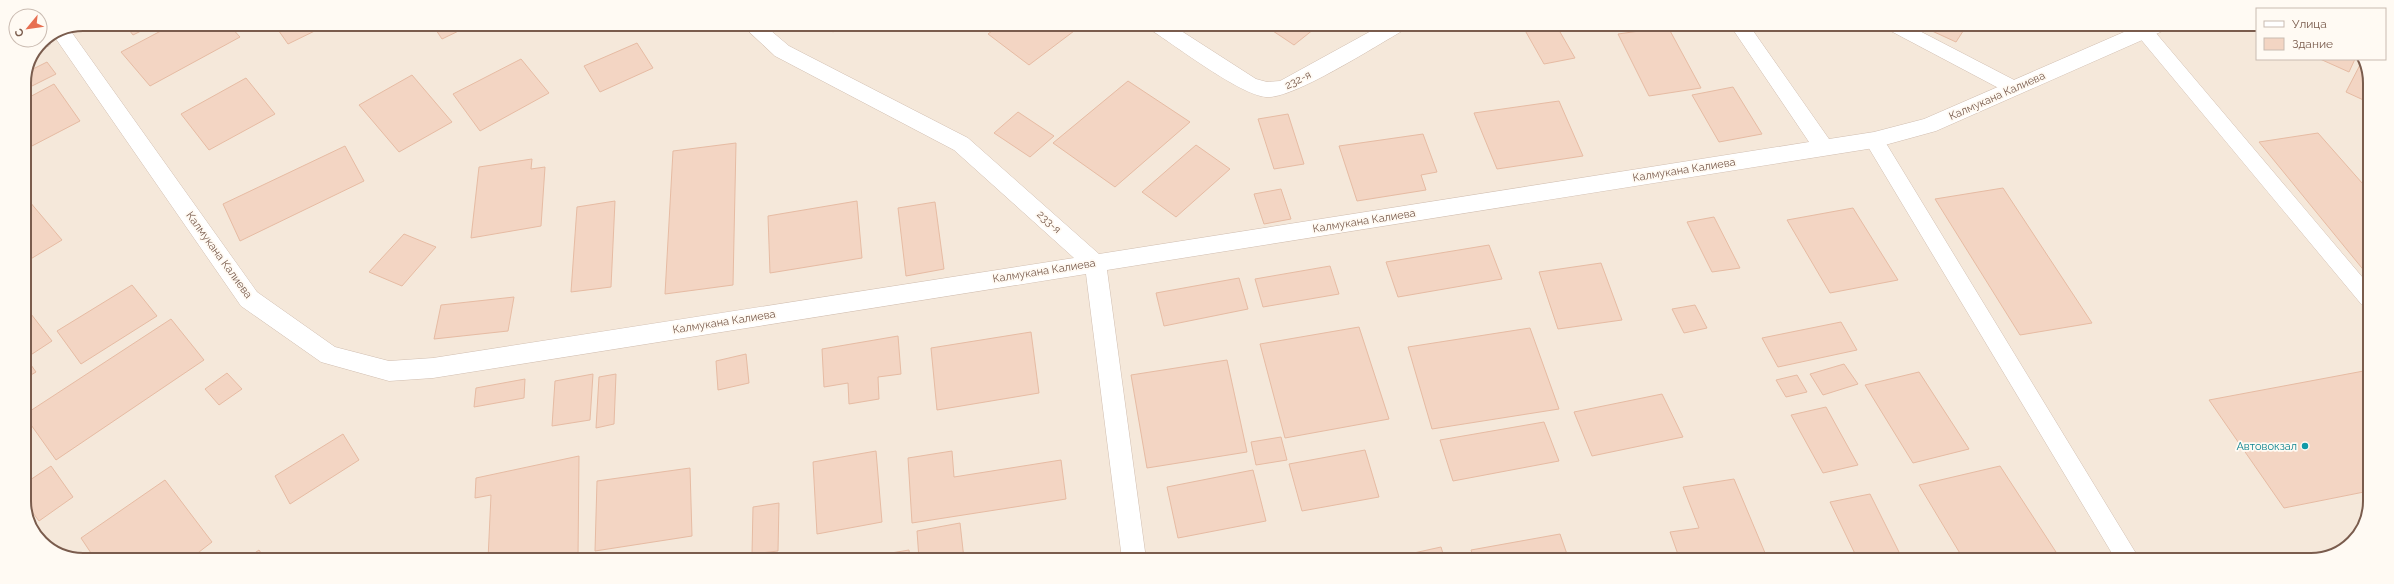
<svg xmlns="http://www.w3.org/2000/svg" width="2394" height="584" viewBox="0 0 2394 584" font-family="Raleway,sans-serif">
<rect width="100%" height="100%" fill="#fdf6ec"/>
<!-- residential -->
<polygon fill="#f5e8da" points="83,24 2257,25 2257,59 2361,59 2370,79 2369,513 2350,545 2311,560 71,559 39,540 24,508 24,83 42,41"/>
<!-- building -->
<g fill="#f3d5c3" stroke="#e6bba3">
<polygon points="130,24 155,24 133,35 126,26"/>
<polygon points="174,24 234,24 230,26 240,37 150,86 121,52"/>
<polygon points="274,24 329,24 288,44"/>
<polygon points="432,24 473,24 442,39"/>
<polygon points="823,24 844,24 833,32"/>
<polygon points="1001,24 1073,25 1078,28 1029,65 988,34"/>
<polygon points="1264,25 1319,25 1294,45"/>
<polygon points="1522,25 1556,25 1575,58 1544,64"/>
<polygon points="1919,25 1967,25 1956,42"/>
<polygon points="1668,27 1701,88 1649,96 1618,34"/>
<polygon points="637,43 653,68 600,92 584,66"/>
<polygon points="521,59 549,93 480,131 453,94"/>
<polygon points="2320,59 2355,59 2349,72"/>
<polygon points="2362,61 2370,79 2370,103 2346,92"/>
<polygon points="47,62 56,74 24,90 24,83 29,71"/>
<polygon points="412,75 452,122 399,152 359,105"/>
<polygon points="246,78 275,114 209,150 181,114"/>
<polygon points="1128,81 1190,122 1115,187 1053,143"/>
<polygon points="54,84 80,121 30,147 24,138 24,100"/>
<polygon points="1733,87 1762,134 1719,142 1692,95"/>
<polygon points="1559,101 1583,156 1497,169 1474,113"/>
<polygon points="1018,112 1054,136 1030,157 994,133"/>
<polygon points="1288,114 1304,164 1274,169 1258,119"/>
<polygon points="2318,133 2370,192 2369,272 2366,273 2259,142"/>
<polygon points="1423,134 1437,172 1421,175 1426,190 1357,201 1339,146"/>
<polygon points="736,143 733,285 665,294 673,151"/>
<polygon points="1196,145 1230,169 1176,217 1142,192"/>
<polygon points="345,146 364,181 240,241 223,204"/>
<polygon points="532,159 531,169 545,167 541,226 471,238 479,167"/>
<polygon points="2003,188 2092,323 2020,335 1935,199"/>
<polygon points="1281,189 1291,219 1264,224 1254,194"/>
<polygon points="24,195 62,240 24,263"/>
<polygon points="615,201 611,287 571,292 577,207"/>
<polygon points="857,201 862,258 770,273 768,216"/>
<polygon points="935,202 944,269 906,276 898,208"/>
<polygon points="1853,208 1898,280 1830,293 1787,220"/>
<polygon points="1714,217 1740,268 1712,272 1687,222"/>
<polygon points="404,234 436,247 402,286 369,272"/>
<polygon points="1489,245 1502,279 1398,297 1386,262"/>
<polygon points="1601,263 1622,320 1558,329 1539,272"/>
<polygon points="1330,266 1339,294 1263,307 1255,279"/>
<polygon points="1239,278 1248,309 1164,326 1156,293"/>
<polygon points="132,285 157,316 81,364 57,331"/>
<polygon points="514,297 508,331 434,339 441,305"/>
<polygon points="24,305 52,341 26,358 36,372 24,379"/>
<polygon points="1695,305 1707,328 1684,333 1672,309"/>
<polygon points="171,319 204,360 56,460 24,415"/>
<polygon points="1841,322 1857,350 1778,367 1762,338"/>
<polygon points="1359,327 1389,419 1285,438 1260,344"/>
<polygon points="1530,328 1559,409 1432,429 1408,347"/>
<polygon points="1031,332 1039,393 937,410 931,348"/>
<polygon points="898,336 901,374 878,377 879,399 849,404 848,383 824,387 822,349"/>
<polygon points="746,354 749,383 718,390 716,361"/>
<polygon points="1227,360 1247,452 1147,468 1131,375"/>
<polygon points="1844,364 1858,384 1823,395 1810,374"/>
<polygon points="2369,370 2369,491 2284,508 2209,400"/>
<polygon points="1919,372 1969,449 1913,463 1865,385"/>
<polygon points="227,373 242,389 219,405 205,389"/>
<polygon points="593,374 590,420 552,426 555,381"/>
<polygon points="616,374 614,424 596,428 599,377"/>
<polygon points="1797,375 1807,392 1786,397 1776,380"/>
<polygon points="525,379 524,398 474,407 476,388"/>
<polygon points="1662,394 1683,437 1592,456 1574,412"/>
<polygon points="1826,407 1858,465 1823,473 1791,415"/>
<polygon points="1544,422 1559,461 1453,481 1440,440"/>
<polygon points="343,434 359,460 290,504 275,476"/>
<polygon points="1281,437 1287,460 1256,465 1251,442"/>
<polygon points="1365,450 1379,497 1302,511 1289,464"/>
<polygon points="876,451 882,522 817,534 813,462"/>
<polygon points="952,451 954,477 1061,460 1066,499 912,523 908,458"/>
<polygon points="579,456 578,558 488,559 491,495 475,498 476,478"/>
<polygon points="51,466 73,497 39,521 24,501 24,484"/>
<polygon points="2000,466 2056,552 2022,560 1964,560 1919,485"/>
<polygon points="690,468 692,536 595,551 597,481"/>
<polygon points="1253,470 1266,521 1178,538 1167,487"/>
<polygon points="1734,479 1768,560 1680,560 1670,532 1699,528 1683,487"/>
<polygon points="165,480 212,542 190,559 95,559 81,538"/>
<polygon points="1870,494 1903,560 1858,560 1830,502"/>
<polygon points="779,503 778,551 752,554 753,507"/>
<polygon points="960,523 964,559 919,559 917,531"/>
<polygon points="1560,534 1569,560 1474,560 1471,550"/>
<polygon points="1441,547 1445,560 1382,560"/>
<polygon points="259,550 265,559 246,559"/>
<polygon points="909,550 910,559 892,559 891,553"/>
</g>
<g fill="none" stroke-linecap="round" stroke-linejoin="round">
<defs>
<g id="lane">
<polygon points="1884,25 1908,25 2020,83 2023,88 2020,93 2014,95 2008,93 1887,29"/>
<polygon points="2142,25 2150,26 2369,285 2369,307 2362,305 2138,36 2135,31 2138,26"/>
<polygon points="1874,133 1881,135 2140,560 2116,560 1867,145 1865,140 1867,135"/>
</g>
<g id="street">
<polygon points="741,24 763,24 789,46 968,138 1099,254 1809,142 1730,25 1749,25 1829,139 1874,132 1924,119 2140,25 2167,25 2165,30 1936,131 1874,148 1107,270 1146,559 1122,559 1086,274 433,378 389,381 321,362 241,306 54,36 70,30 257,292 335,347 389,361 433,358 1074,258 954,150 775,56"/>
<path d="M1149,25H1172L1256,79L1267,82L1280,81L1382,25H1407L1404,30C1377,45 1292,100 1266,97C1240,95 1176,46 1151,30Z"/>
<polygon points="50,38 52,41 49,46 39,47 42,41"/>
</g>
</defs>
<!-- lane casing -->
<use href="#lane" stroke="#d1beb0" stroke-width="1"/>
<!-- street casing -->
<use href="#street" stroke="#d1beb0" stroke-width="1"/>
<!-- lane -->
<use href="#lane" fill="#fff" fill-rule="evenodd"/>
<!-- street -->
<use href="#street" fill="#fff" fill-rule="evenodd"/>
</g>
<!-- markers -->
<circle fill="#0f9aa8" stroke="#fffaf3" stroke-width="1.5" cx="2305" cy="446" r="4"/>
<g text-anchor="middle" dominant-baseline="central" stroke-width="3.5" stroke-linejoin="round" paint-order="stroke">
<!-- street labels -->
<g font-size="11" fill="#7a5c4d" stroke="#fffaf3">
<text transform="translate(1298 80) rotate(-27)">232-я</text>
<text transform="translate(1997 96) rotate(-24)">Калмукана Калиева</text>
<text transform="translate(1684 170) rotate(-9)">Калмукана Калиева</text>
<text transform="translate(1364 221) rotate(-9)">Калмукана Калиева</text>
<text transform="translate(1049 222) rotate(42)">233-я</text>
<text transform="translate(219 255) rotate(54)">Калмукана Калиева</text>
<text transform="translate(1044 271) rotate(-9)">Калмукана Калиева</text>
<text transform="translate(724 322) rotate(-9)">Калмукана Калиева</text>
</g>
<!-- culture labels -->
<g font-size="11" fill="#0d838f" stroke="#fffaf3" text-anchor="end">
<text x="2297" y="446">Автовокзал</text>
</g>
</g>
<!-- crop -->
<path d="M0 0H2394V584H0ZM83 31H2311A52 52 0 0 1 2363 83V501A52 52 0 0 1 2311 553H83A52 52 0 0 1 31 501V83A52 52 0 0 1 83 31Z" fill="#fffaf3" fill-rule="evenodd"/>
<path fill="none" stroke="#7a5c4d" stroke-width="2" d="M83 31H2311A52 52 0 0 1 2363 83V501A52 52 0 0 1 2311 553H83A52 52 0 0 1 31 501V83A52 52 0 0 1 83 31Z"/>
<!-- legend -->
<rect x="2256" y="8" width="130" height="52" fill="#fffaf3" stroke="#cabbb1"/>
<rect x="2264" y="21" width="20" height="6" fill="#ffffff" stroke="#cabbb1"/>
<text x="2292" y="28" font-size="12" fill="#7a5c4d">Улица</text>
<rect x="2264" y="38" width="20" height="12" fill="#f3d5c3" stroke="#cabbb1"/>
<text x="2292" y="48" font-size="12" fill="#7a5c4d">Здание</text>
<!-- north arrow -->
<g transform="translate(28 28) rotate(241)"><circle r="19" fill="#fffaf3" stroke="#cabbb1"/>
<path d="M0-3L7 15L0 10L-7 15Z" fill="#e76f51"/>
<text y="-6" font-size="11" font-weight="bold" text-anchor="middle" fill="#7a5c4d">С</text>
</g>
</svg>
